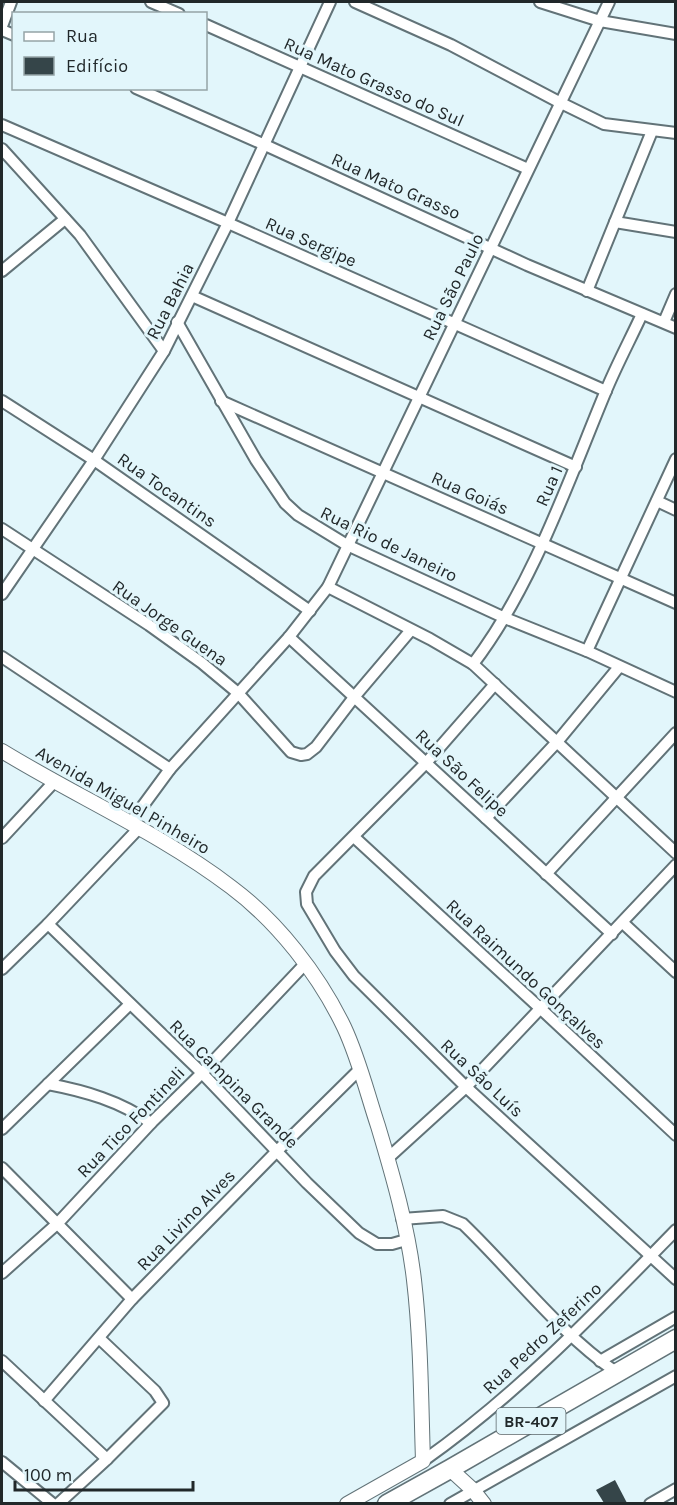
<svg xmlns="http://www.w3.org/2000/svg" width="677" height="1505" viewBox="0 0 677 1505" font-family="Karla,sans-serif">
<rect width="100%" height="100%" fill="#e2f6fb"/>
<!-- building -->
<polygon fill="#354549" points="615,1480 627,1503 604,1503 596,1490"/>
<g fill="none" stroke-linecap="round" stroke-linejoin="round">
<defs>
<g id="street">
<polyline points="151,2 179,14"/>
<polyline points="355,2 451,45 559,102 604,124 676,133"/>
<polyline points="540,2 600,21 676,34"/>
<polyline points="206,25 528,169"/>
<polyline points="2,26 11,2"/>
<polyline points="2,30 14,35"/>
<polyline points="136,88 265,145 527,265 676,328"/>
<polyline points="2,125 228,223 606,391"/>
<polyline points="2,149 80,235 164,351"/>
<polyline points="615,222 676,232"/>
<polyline points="2,271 65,219"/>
<polyline points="587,291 652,131"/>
<polyline points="192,296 576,467"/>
<polyline points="177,322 256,460 285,503 298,515 347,545 505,618 587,651 676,692"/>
<polyline points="664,322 676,294"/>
<polyline points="2,401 94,460 310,611"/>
<polyline points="221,401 676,603"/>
<polyline points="657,501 676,510"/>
<polyline points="2,529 149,625 202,663 238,693 291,752 301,755 307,754 316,747 355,696 411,630"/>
<polyline points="328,587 430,639 473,664 676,853"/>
<polyline points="2,594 94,460 164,351 228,223 330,2"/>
<polyline points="289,637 612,934"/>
<polyline points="587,651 676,459"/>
<polyline points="2,657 170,769"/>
<path d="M473,664C532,587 568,482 605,393C616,366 630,340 642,314"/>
<polyline points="495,684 426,763 314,876 306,892 307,904 335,951 354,976 466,1087 676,1279"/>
<polyline points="486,818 557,742 619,667"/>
<polyline points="131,822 170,769 289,637 328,587 609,2"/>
<polyline points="354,837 541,1009 676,1135"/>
<polyline points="2,838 54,782"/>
<polyline points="546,874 676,733"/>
<polyline points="623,923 676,972"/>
<polyline points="48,924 202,1073 307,1183 359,1233 377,1244 392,1244 406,1240"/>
<polyline points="2,969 48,924 140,827"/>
<path d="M48,1084C85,1091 120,1101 151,1123"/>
<polyline points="2,1129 130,1004"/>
<polyline points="388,1158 466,1087 676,865"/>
<polyline points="2,1168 132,1299"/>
<path d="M402,1219L443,1216L463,1224C514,1273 558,1332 616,1372"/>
<polyline points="2,1273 58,1223 151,1123 202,1073 305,964"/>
<polyline points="2,1361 107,1459"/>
<polyline points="600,1361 676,1317"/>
<polyline points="44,1401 132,1299 277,1151 360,1069"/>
<path d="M423,1461C517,1395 596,1312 676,1230"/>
<polyline points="2,1462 53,1504"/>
<polyline points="58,1504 107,1459 163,1403 155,1391 99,1338"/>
<polyline points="450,1504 676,1376"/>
<polyline points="650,1504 676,1489"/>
</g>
<g id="secondary">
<path d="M2,751C77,797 160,833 231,887C278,922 319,975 344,1027C359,1059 367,1093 378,1126C393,1176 408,1228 414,1280C421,1340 421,1401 423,1461L347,1504"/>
<polyline points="450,1469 473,1490 484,1504"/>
</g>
<polyline id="highway" points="387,1504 450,1469 676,1339"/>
</defs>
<!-- street casing -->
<use href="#street" stroke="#627378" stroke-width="14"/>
<!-- secondary casing -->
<use href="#secondary" stroke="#627378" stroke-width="16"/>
<!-- highway casing -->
<use href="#highway" stroke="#627378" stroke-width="21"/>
<!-- street -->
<use href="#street" stroke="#fff" stroke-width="10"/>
<!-- secondary -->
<use href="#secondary" stroke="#fff" stroke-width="14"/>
<!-- highway -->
<use href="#highway" stroke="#fff" stroke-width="18"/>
</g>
<g text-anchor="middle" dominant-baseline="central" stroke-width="6" stroke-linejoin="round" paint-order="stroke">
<!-- shield labels -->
<rect fill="#e2f6fb" stroke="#5b6669" stroke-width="1.5" x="496.5" y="1408" width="69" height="26" rx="4.5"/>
<g font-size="16" font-weight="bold" fill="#21282a">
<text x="531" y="1421">BR-407</text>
</g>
<!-- street labels -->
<g font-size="18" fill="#21282a" stroke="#e2f6fb">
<text transform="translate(374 82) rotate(24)">Rua Mato Grasso do Sul</text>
<text transform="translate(396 186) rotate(24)">Rua Mato Grasso</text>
<text transform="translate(311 242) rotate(24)">Rua Sergipe</text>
<text transform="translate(453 287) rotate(-64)">Rua São Paulo</text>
<text transform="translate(170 301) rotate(-63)">Rua Bahia</text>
<text transform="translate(549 486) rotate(-66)">Rua 1</text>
<text transform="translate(167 490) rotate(35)">Rua Tocantins</text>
<text transform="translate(470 493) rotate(24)">Rua Goiás</text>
<text transform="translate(389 544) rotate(26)">Rua Rio de Janeiro</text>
<text transform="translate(170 623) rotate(35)">Rua Jorge Guena</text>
<text transform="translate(462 773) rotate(43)">Rua São Felipe</text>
<text transform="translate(123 800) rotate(30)">Avenida Miguel Pinheiro</text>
<text transform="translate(526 974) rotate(43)">Rua Raimundo Gonçalves</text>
<text transform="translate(482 1078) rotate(43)">Rua São Luís</text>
<text transform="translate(234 1084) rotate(45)">Rua Campina Grande</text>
<text transform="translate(131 1122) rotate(-46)">Rua Tico Fontineli</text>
<text transform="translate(186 1220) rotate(-46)">Rua Livino Alves</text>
<text transform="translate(542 1338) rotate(-43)">Rua Pedro Zeferino</text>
</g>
</g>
<!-- border -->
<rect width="677" height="1505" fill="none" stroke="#21282a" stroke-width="6"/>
<!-- legend -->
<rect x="12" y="12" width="195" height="78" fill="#e2f6fb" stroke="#95a4a7" stroke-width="1.5"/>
<rect x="24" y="32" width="30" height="9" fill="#ffffff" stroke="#95a4a7" stroke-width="1.5"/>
<text x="66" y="42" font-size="18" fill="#21282a">Rua</text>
<rect x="24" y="57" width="30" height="18" fill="#354549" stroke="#95a4a7" stroke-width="1.5"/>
<text x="66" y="72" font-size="18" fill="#21282a">Edifício</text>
<!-- scale -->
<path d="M15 1481v9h178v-9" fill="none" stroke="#21282a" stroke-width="3"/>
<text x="24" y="1481" font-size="18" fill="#21282a" stroke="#e2f6fb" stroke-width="4.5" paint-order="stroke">100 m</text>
</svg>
